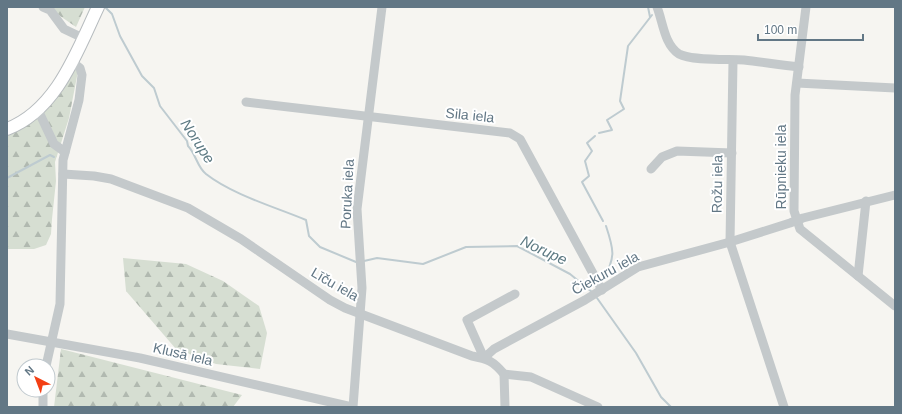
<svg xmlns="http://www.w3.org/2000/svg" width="902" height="414" viewBox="0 0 902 414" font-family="Arial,sans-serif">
<defs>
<pattern id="forest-firs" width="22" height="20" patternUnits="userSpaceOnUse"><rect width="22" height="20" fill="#d6ded2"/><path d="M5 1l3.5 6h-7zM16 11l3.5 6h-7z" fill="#b1b9b0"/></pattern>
</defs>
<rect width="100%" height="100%" fill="#f6f5f1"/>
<!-- forest -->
<g fill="url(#forest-firs)">
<polygon points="47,7 85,7 76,27"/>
<polygon points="83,45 69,118 55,162 56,181 52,219 51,234 46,245 34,249 7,249 7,130 25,123"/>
<polygon points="123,258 186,264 223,281 259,306 267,333 260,369 216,364 176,349 126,291"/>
<polygon points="61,349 242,395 233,407 54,407"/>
</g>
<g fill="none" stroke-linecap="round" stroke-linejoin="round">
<!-- stream -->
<g stroke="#becbd0" stroke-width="2">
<path d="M105,7L112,14L120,36L142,76L154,88L160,106L187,141L188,146C196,154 197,167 206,174C233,195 275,207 306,220L309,236L320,247L356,262"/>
<polyline points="648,7 650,17"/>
<polyline points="599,133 612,130 607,120 624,109 620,101 628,46 652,15"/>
<polyline points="595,136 587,143 592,151 585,161 589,176 582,182 603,221"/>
<polyline points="7,178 50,155 54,157"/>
<polyline points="364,261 377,258 423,264 466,247 517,246 570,274 592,292"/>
<path d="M603,280C616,257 614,250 606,226"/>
<polyline points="597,298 636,353 661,397 671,407"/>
</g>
<defs>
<path id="major" d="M7,129C57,110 77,51 98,7"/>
</defs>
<!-- major casing -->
<use href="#major" stroke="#b7bcbf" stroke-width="14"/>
<!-- minor -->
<g stroke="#c4c9cb" stroke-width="9">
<polyline points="43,7 50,10 64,29 83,38"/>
<path d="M657,7C663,22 664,44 679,54C692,61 728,59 744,60C762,62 780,65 799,67"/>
<polyline points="806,7 795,95 794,211 800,229 895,306"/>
<polyline points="733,61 730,242 784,407"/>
<polyline points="797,83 895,88"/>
<polyline points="246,102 510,133 520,139 602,290"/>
<polyline points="38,110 54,144 65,152"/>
<polyline points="651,169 662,157 677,151 732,153"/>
<path d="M63,174L94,176L111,179L188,208L241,239L330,300L345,308L472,356C488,359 493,361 504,374L531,377L598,407"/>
<polyline points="858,276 866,201"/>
<polyline points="515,294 467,320 484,358 494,349 585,300 638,267 730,242 790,223 803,218 895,195"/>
<polyline points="7,334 140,358 352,407"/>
<polyline points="46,366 60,304 63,160 79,100 82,75 80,68 71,61"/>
<polyline points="504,374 505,407"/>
<polyline points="43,390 43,407"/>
<polyline points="353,407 362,288 357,209 382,7"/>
</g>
<!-- major -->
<use href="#major" stroke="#fff" stroke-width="12"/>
</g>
<g text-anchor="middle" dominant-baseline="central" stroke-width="4" stroke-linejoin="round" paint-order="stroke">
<!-- street labels -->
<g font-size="14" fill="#627785" stroke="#fff">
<text transform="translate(470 115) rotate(6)">Sila iela</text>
<text transform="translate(781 167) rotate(-90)">Rūpnieku iela</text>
<text transform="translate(717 184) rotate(-89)">Rožu iela</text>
<text transform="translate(347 194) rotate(-87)">Poruka iela</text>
<text transform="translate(605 273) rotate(-29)">Čiekuru iela</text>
<text transform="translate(335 284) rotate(30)">Līču iela</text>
<text transform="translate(183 354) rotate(13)">Klusā iela</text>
</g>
<!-- water labels -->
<g font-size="15" font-style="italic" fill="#5d7a83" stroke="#fff">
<text transform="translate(198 141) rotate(57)">Norupe</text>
<text transform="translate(544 250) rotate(25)">Norupe</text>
</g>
</g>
<!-- border -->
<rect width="902" height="414" fill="none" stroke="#627785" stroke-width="16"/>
<!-- north arrow -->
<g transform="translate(36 378) rotate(318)"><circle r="19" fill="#ffffff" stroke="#c0c9ce"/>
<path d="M0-3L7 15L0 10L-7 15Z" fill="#f33f14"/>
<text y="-6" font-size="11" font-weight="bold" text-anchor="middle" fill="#627785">N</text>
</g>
<!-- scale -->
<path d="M758 34v6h105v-6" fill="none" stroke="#627785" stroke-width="2"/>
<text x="764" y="34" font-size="12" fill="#627785" stroke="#ffffff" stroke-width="3" paint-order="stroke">100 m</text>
</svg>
